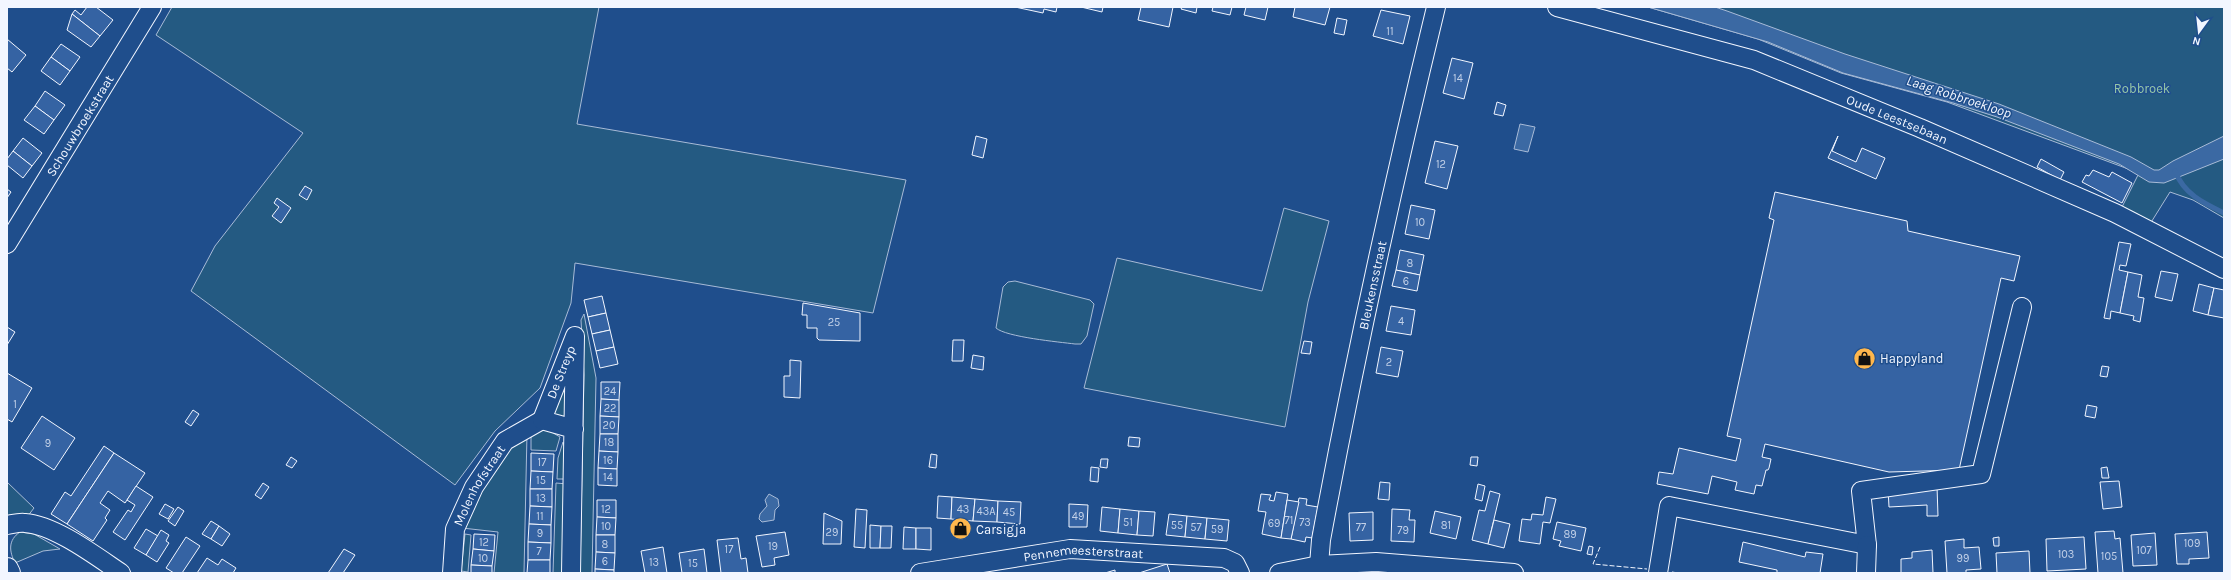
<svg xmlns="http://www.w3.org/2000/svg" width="2231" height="580" viewBox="0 0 2231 580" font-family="Karla,sans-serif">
<rect width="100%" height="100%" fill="#1f4e8c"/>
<!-- green -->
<g fill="#245a82" stroke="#a8bbd7">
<polygon points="172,7 599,7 577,124 906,180 873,313 575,263 571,303 540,388 495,431 455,485 191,291 215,246 303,133 156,35"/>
<polygon points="1648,7 2224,7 2224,218 2193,200 2170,192 2150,224 2121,209 2138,175 2131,170 1947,102 1841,73 1758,39"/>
<polygon points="1284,208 1329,221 1308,302 1285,427 1084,388 1117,258 1262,291"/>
<path d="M1015,281L1090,300L1094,304L1087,336L1081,344H1075C1059,342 1006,337 996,328L1003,287L1008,282Z"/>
<polygon points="584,314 596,378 592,573 580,573 584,375 581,320"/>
<polygon points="567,373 567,417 553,417"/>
<polygon points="538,430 548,430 560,437 556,451 531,450 531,432"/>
<polygon points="527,433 524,573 494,573 498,532 462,528 476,492 507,448"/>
<polygon points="563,442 566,451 567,479 557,479 558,458"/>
<polygon points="7,482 34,508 27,517 7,519"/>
<polygon points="556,483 567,484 564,573 553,573"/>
<path d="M20,532L34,534L60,549L43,551L15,563C9,551 8,540 20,532Z"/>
<polygon points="465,534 471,535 468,572 461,571"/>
</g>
<!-- water -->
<g fill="#3b69a3" stroke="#a8bbd7">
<polygon points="1648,7 1715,7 1727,11 1845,54 1999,104 2131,157 2154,170 2159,170 2173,161 2224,136 2224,159 2164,183 2149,182 2119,164 1997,117 1953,103 1843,73 1768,42"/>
<polygon points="1520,124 1535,127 1528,152 1514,149"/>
<polygon points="769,494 778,499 779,506 775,510 774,520 762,522 759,519 760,514 767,506 765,500"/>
</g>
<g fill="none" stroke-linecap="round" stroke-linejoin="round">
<!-- stream -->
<path stroke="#3b69a3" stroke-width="5" d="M2175,171C2184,194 2203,203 2224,213"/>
</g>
<!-- building -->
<g fill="#3563a3" stroke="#f2f6ff">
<polygon points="87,7 96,7 113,20 100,36 72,14 75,10 81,15"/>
<polygon points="1015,7 1057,7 1056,12 1044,9 1043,13"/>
<polygon points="1081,7 1103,7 1102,12"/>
<polygon points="1141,7 1173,7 1169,27 1138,20"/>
<polygon points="1182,7 1197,7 1196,13 1181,9"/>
<polygon points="1213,7 1232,7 1230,15 1212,11"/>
<polygon points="1246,7 1268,7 1265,20 1244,15"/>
<polygon points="1295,7 1330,7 1325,25 1293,17"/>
<polygon points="1381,10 1410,16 1403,44 1373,36"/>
<polygon points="72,14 100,36 91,47 67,30"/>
<polygon points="1337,18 1347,20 1344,35 1334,33"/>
<polygon points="7,39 26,55 12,72 7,68"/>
<polygon points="61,44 80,57 70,71 51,57"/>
<polygon points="51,57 70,71 60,85 41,71"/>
<polygon points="1452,58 1473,63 1464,99 1443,93"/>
<polygon points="45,91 65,105 54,120 35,106"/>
<polygon points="1497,102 1506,105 1503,116 1494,114"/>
<polygon points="35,106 54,120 44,134 24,120"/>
<polygon points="976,136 987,139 983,158 972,155"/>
<polygon points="1838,136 1832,151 1856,162 1862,148 1885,158 1876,179 1828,158"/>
<polygon points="23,138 42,153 32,166 13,151"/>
<polygon points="1435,141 1458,146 1447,189 1425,183"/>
<polygon points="13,151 32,166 23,178 7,165 7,159"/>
<polygon points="2041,159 2064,172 2060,180 2037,167"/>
<polygon points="2093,170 2109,177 2112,172 2132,183 2122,203 2082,182 2086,175 2089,176"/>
<polygon points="305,186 312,190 307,200 299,195"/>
<polygon points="7,189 11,192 7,198"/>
<polygon points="1775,192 1907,221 1908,231 2020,256 2014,281 2001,278 1959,470 1889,472 1765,444 1762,457 1771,459 1769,468 1768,470 1766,470 1762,486 1756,485 1754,494 1735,490 1737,482 1712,476 1708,494 1657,484 1659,472 1673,474 1679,448 1736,461 1741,439 1727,436 1774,220 1769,218"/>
<polygon points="277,198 291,208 281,223 272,216 279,207 274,203"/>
<polygon points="1411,205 1435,210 1429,239 1405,234"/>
<polygon points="2119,242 2131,244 2126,266 2120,265 2119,270 2128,272 2120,313 2111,311 2110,319 2104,318"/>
<polygon points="1400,250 1424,255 1420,275 1396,270"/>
<polygon points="1396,270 1420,275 1417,291 1392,286"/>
<polygon points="2161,271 2178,274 2172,301 2155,297"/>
<polygon points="2128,272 2142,275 2138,297 2144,298 2140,322 2133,320 2134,316 2120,313"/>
<polygon points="2199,284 2214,288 2208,315 2193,311"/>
<polygon points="2214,288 2224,290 2224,318 2208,315"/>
<polygon points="602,296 606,313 588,317 584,300"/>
<polygon points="803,303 860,313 860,341 819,340 817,338 817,328 807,328 807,315 802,315"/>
<polygon points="1391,306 1415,310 1411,335 1386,331"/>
<polygon points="606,313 610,330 592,334 588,317"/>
<polygon points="7,327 15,332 7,345"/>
<polygon points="610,330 614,347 596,351 592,334"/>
<polygon points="953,340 964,340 963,361 952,361"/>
<polygon points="1304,341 1312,342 1310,354 1301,353"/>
<polygon points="614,347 618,364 600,368 596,351"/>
<polygon points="1381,347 1403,351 1398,377 1376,373"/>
<polygon points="973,355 984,357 983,370 971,368"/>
<polygon points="790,360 801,361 800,398 784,397 784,376 790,376"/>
<polygon points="2102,366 2109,367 2107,377 2100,376"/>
<polygon points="7,373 32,388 12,422 7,419"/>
<polygon points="601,382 620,382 619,400 601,399"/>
<polygon points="601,399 619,400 619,417 600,416"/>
<polygon points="2087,405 2097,407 2095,418 2085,416"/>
<polygon points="193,410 199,414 191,426 185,422"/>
<polygon points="42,416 75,438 54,470 21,448"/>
<polygon points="600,416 619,417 618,434 600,434"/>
<polygon points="600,434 618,434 618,452 599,451"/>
<polygon points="1129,437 1140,438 1139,447 1128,446"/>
<polygon points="104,446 114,453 67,524 51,514 65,492 71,496"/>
<polygon points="599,451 618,452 617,469 598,468"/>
<polygon points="114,453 145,473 125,503 108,491 100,503 110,510 105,518 107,520 93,541 67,524"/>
<polygon points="531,453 554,454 553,472 531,471"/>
<polygon points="931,454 937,455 936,468 929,467"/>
<polygon points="291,457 297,461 292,468 286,465"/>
<polygon points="1471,457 1478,457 1477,466 1470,465"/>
<polygon points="1101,459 1108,459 1107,468 1100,467"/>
<polygon points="1091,467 1099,468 1098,482 1090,481"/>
<polygon points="2107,467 2109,478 2102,478 2101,468"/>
<polygon points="598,468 617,469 617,486 598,485"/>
<polygon points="531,471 553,472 552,489 530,489"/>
<polygon points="2119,481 2122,507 2103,509 2100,482"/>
<polygon points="1380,482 1390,483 1389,500 1378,499"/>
<polygon points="263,483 269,487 261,499 255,495"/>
<polygon points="1478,484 1485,486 1482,501 1475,499"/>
<polygon points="136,486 153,497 125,540 113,532 128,510 131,512 135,505 127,500"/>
<polygon points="1937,486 1938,516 1927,516 1927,505 1889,507 1888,489"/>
<polygon points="530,489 552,489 552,507 530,506"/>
<polygon points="1490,491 1500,494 1488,544 1472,540 1479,510 1485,511"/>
<polygon points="1276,492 1288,494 1281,538 1262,534 1266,512 1258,511 1261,494 1271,495 1269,500 1274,501"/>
<polygon points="938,496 952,497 951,519 937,518"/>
<polygon points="952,497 975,499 973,521 951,519"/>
<polygon points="1546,497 1556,499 1550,523 1543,522 1540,544 1519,541 1522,519 1531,520 1532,514 1543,515"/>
<polygon points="1299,498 1307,499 1306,505 1318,507 1312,538 1306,537 1305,542 1291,539"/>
<polygon points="975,499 998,501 997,522 973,521"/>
<polygon points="597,500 616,500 616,518 597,517"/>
<polygon points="1287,500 1299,502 1291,539 1281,538"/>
<polygon points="998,501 1021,502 1020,524 997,522"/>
<polygon points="165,504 174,509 168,519 159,514"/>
<polygon points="1069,504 1088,505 1087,527 1069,527"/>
<polygon points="530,506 552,507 551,525 529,524"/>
<polygon points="178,507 184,511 175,526 168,521"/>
<polygon points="1102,507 1120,509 1118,533 1100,531"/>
<polygon points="856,509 867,510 865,548 854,547"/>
<polygon points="1120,509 1139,511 1137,535 1118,533"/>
<polygon points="1392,509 1410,510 1409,520 1415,520 1414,542 1391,541"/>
<polygon points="1139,511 1155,512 1153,536 1137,535"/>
<polygon points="1435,511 1461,517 1456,539 1430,533"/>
<polygon points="1373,512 1373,540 1350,541 1349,513"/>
<polygon points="824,513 842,521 841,544 823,544"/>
<polygon points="1169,514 1187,516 1185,537 1166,535"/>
<polygon points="1187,516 1207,518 1205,539 1185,537"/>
<polygon points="597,517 616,518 615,535 596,535"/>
<polygon points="1207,518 1229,520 1227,541 1205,539"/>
<polygon points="1494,520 1510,524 1504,548 1488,544"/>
<polygon points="211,521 219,526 211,539 202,534"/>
<polygon points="1557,522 1586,528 1581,551 1559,546 1561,541 1553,539"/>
<polygon points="529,524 551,525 551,543 528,542"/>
<polygon points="870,525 881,526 880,548 870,548"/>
<polygon points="219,526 230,534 222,546 211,539"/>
<polygon points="881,526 892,526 891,548 880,548"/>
<polygon points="904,527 916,528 916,549 903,549"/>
<polygon points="916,528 931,528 931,550 916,549"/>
<polygon points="146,529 158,536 146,555 134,548"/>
<polygon points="161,530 169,535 166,541 169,543 157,562 146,555"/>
<polygon points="2114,531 2115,539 2120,538 2123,573 2098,573 2095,532"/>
<polygon points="785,532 789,555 774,558 775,565 762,567 756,536"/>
<polygon points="2207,532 2209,558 2189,559 2189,564 2177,564 2175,534"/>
<polygon points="2155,533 2157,565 2133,566 2131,535"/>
<polygon points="474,534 495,535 494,551 473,549"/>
<polygon points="596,535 615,535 615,553 596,552"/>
<polygon points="186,537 200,546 182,573 174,573 166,568"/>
<polygon points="1999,537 1999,546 1994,546 1993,538"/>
<polygon points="2084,537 2086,569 2047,571 2046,539"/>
<polygon points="738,538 741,559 746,558 748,573 721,573 717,540"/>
<polygon points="1964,539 1964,548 1979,547 1981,569 1966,570 1966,573 1947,573 1945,541"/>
<polygon points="528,542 551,543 550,560 528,560"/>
<polygon points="1743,542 1805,557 1806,552 1823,554 1820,573 1777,573 1777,570 1739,562"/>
<polygon points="1589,546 1593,547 1592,555 1587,554"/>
<polygon points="663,547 667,573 645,573 641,551"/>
<polygon points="344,549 355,555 343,573 328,573"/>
<polygon points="473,549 494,551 492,566 471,565"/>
<polygon points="704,549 707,573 682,573 679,553"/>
<polygon points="1932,550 1933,573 1901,573 1901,559 1912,558 1912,552"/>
<polygon points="2029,551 2030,573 1997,573 1996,553"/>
<polygon points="596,552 615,553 614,570 595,569"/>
<polygon points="207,558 218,565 222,559 236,568 233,573 197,573"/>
<polygon points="528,560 550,560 550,573 527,573"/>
<polygon points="1167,564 1170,573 1139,573"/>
<polygon points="471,565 492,566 492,573 471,573"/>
<polygon points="595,569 614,570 614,573 595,573"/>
<polygon points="1115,570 1115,573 1105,573"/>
</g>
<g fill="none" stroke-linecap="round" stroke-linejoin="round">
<defs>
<g id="minor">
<path id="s1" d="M1557,7L1754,60L1920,128L2115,213L2224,269"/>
<path id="s2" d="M7,244L152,7"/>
<path d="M7,525C13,524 20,522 25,523C55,525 97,557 121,573"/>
<path id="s3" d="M1319,565L1321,540C1354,361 1393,184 1436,7"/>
<path id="s4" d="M452,573L455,529L474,487L505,441L542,420"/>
<polyline points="571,573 575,336 542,420 574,429"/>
<path id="s5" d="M920,573L1070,549L1224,558L1235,563L1240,573"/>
<polyline points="1279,573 1319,565 1376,562 1514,573"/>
<polyline points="1658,573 1669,506 1867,545 1861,491 1981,474 2022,307"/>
<polyline points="1866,573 1867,545"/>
</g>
<polyline id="major" points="7,569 9,573"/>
</defs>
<!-- minor casing -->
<use href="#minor" stroke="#f2f6ff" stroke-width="20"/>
<!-- major casing -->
<use href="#major" stroke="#f2f6ff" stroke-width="24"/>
<!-- minor -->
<use href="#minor" stroke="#1f4e8c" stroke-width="18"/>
<!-- major -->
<use href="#major" stroke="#1f4e8c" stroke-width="22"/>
<!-- fence -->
<g stroke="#f2f6ff" stroke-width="1" stroke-dasharray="5 2" stroke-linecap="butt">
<polyline points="1600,547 1593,564 1647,569"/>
<polyline points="1672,572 1678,573"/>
</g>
</g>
<!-- icons -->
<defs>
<symbol id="shop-disc" viewBox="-11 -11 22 22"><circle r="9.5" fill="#ffb74d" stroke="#1f4e8c"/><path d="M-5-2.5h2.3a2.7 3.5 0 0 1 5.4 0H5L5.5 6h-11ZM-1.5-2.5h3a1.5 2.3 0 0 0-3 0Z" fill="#111"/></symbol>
</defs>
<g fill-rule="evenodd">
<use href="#shop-disc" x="1852" y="346" width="25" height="25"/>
<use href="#shop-disc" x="948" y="516" width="25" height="25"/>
</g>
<g text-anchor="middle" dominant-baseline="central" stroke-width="3" stroke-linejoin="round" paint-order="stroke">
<!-- number labels -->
<g font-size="11" fill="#c3d1e8">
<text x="1390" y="31">11</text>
<text x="1458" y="78">14</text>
<text x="1441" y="164">12</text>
<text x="1420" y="222">10</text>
<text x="1410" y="263">8</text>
<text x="1406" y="281">6</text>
<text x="1401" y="321">4</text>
<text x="834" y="322">25</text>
<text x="1389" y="362">2</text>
<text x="610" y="391">24</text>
<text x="15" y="404">1</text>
<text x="610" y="408">22</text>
<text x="609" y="425">20</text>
<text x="609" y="442">18</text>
<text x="48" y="443">9</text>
<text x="608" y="460">16</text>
<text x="542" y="462">17</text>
<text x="608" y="477">14</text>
<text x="541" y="480">15</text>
<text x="541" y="498">13</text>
<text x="606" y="509">12</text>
<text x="963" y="509">43</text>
<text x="986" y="511">43A</text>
<text x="1009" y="512">45</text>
<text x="540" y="516">11</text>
<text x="1078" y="516">49</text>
<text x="1289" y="520">71</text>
<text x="1128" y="522">51</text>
<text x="1305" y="522">73</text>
<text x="1274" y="523">69</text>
<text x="1177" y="525">55</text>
<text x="1446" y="525">81</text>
<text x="606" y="526">10</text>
<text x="1196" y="527">57</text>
<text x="1361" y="527">77</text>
<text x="1217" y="529">59</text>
<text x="1403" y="530">79</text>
<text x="832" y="532">29</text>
<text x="540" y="533">9</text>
<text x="1570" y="534">89</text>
<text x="484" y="542">12</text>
<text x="2192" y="543">109</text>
<text x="605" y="544">8</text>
<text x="773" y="546">19</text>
<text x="729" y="549">17</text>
<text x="2144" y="550">107</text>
<text x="539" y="551">7</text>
<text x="2066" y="554">103</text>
<text x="2109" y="556">105</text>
<text x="483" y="558">10</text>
<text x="1963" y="558">99</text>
<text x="605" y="561">6</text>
<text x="654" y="562">13</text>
<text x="693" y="563">15</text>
</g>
<!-- park labels -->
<g font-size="13" fill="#97c8a6" stroke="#1f4e8c">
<text x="2142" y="88">Robbroek</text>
</g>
<!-- street labels -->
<g font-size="13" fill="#f2f6ff" stroke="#1f4e8c">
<text stroke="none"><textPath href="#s1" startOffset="359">Oude Leestsebaan</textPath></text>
<text stroke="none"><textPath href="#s2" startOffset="139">Schouwbroekstraat</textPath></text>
<text stroke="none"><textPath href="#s3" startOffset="285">Bleukensstraat</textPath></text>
<text transform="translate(561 372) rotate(-68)">De Streyp</text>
<text stroke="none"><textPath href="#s4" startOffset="94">Molenhofstraat</textPath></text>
<text stroke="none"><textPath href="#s5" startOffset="165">Pennemeesterstraat</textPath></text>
</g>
<!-- poi labels -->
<g font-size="13" fill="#f2f6ff" stroke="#1f4e8c" text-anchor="start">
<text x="1880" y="358">Happyland</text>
<text x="976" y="529">Carsigja</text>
</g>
<!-- water labels -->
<g font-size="14" font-style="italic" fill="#f2f6ff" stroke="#1f4e8c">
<text transform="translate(1959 97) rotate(18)">Laag Robbroekloop</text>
</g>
</g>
<!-- border -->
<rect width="2231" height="580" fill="none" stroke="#f2f6ff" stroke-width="16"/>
<!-- north arrow -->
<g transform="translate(2199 32) rotate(195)" stroke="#1f4e8c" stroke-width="3" paint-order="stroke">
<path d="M0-3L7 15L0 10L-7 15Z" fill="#f2f6ff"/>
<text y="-6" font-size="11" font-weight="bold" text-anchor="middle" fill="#f2f6ff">N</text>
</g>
</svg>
